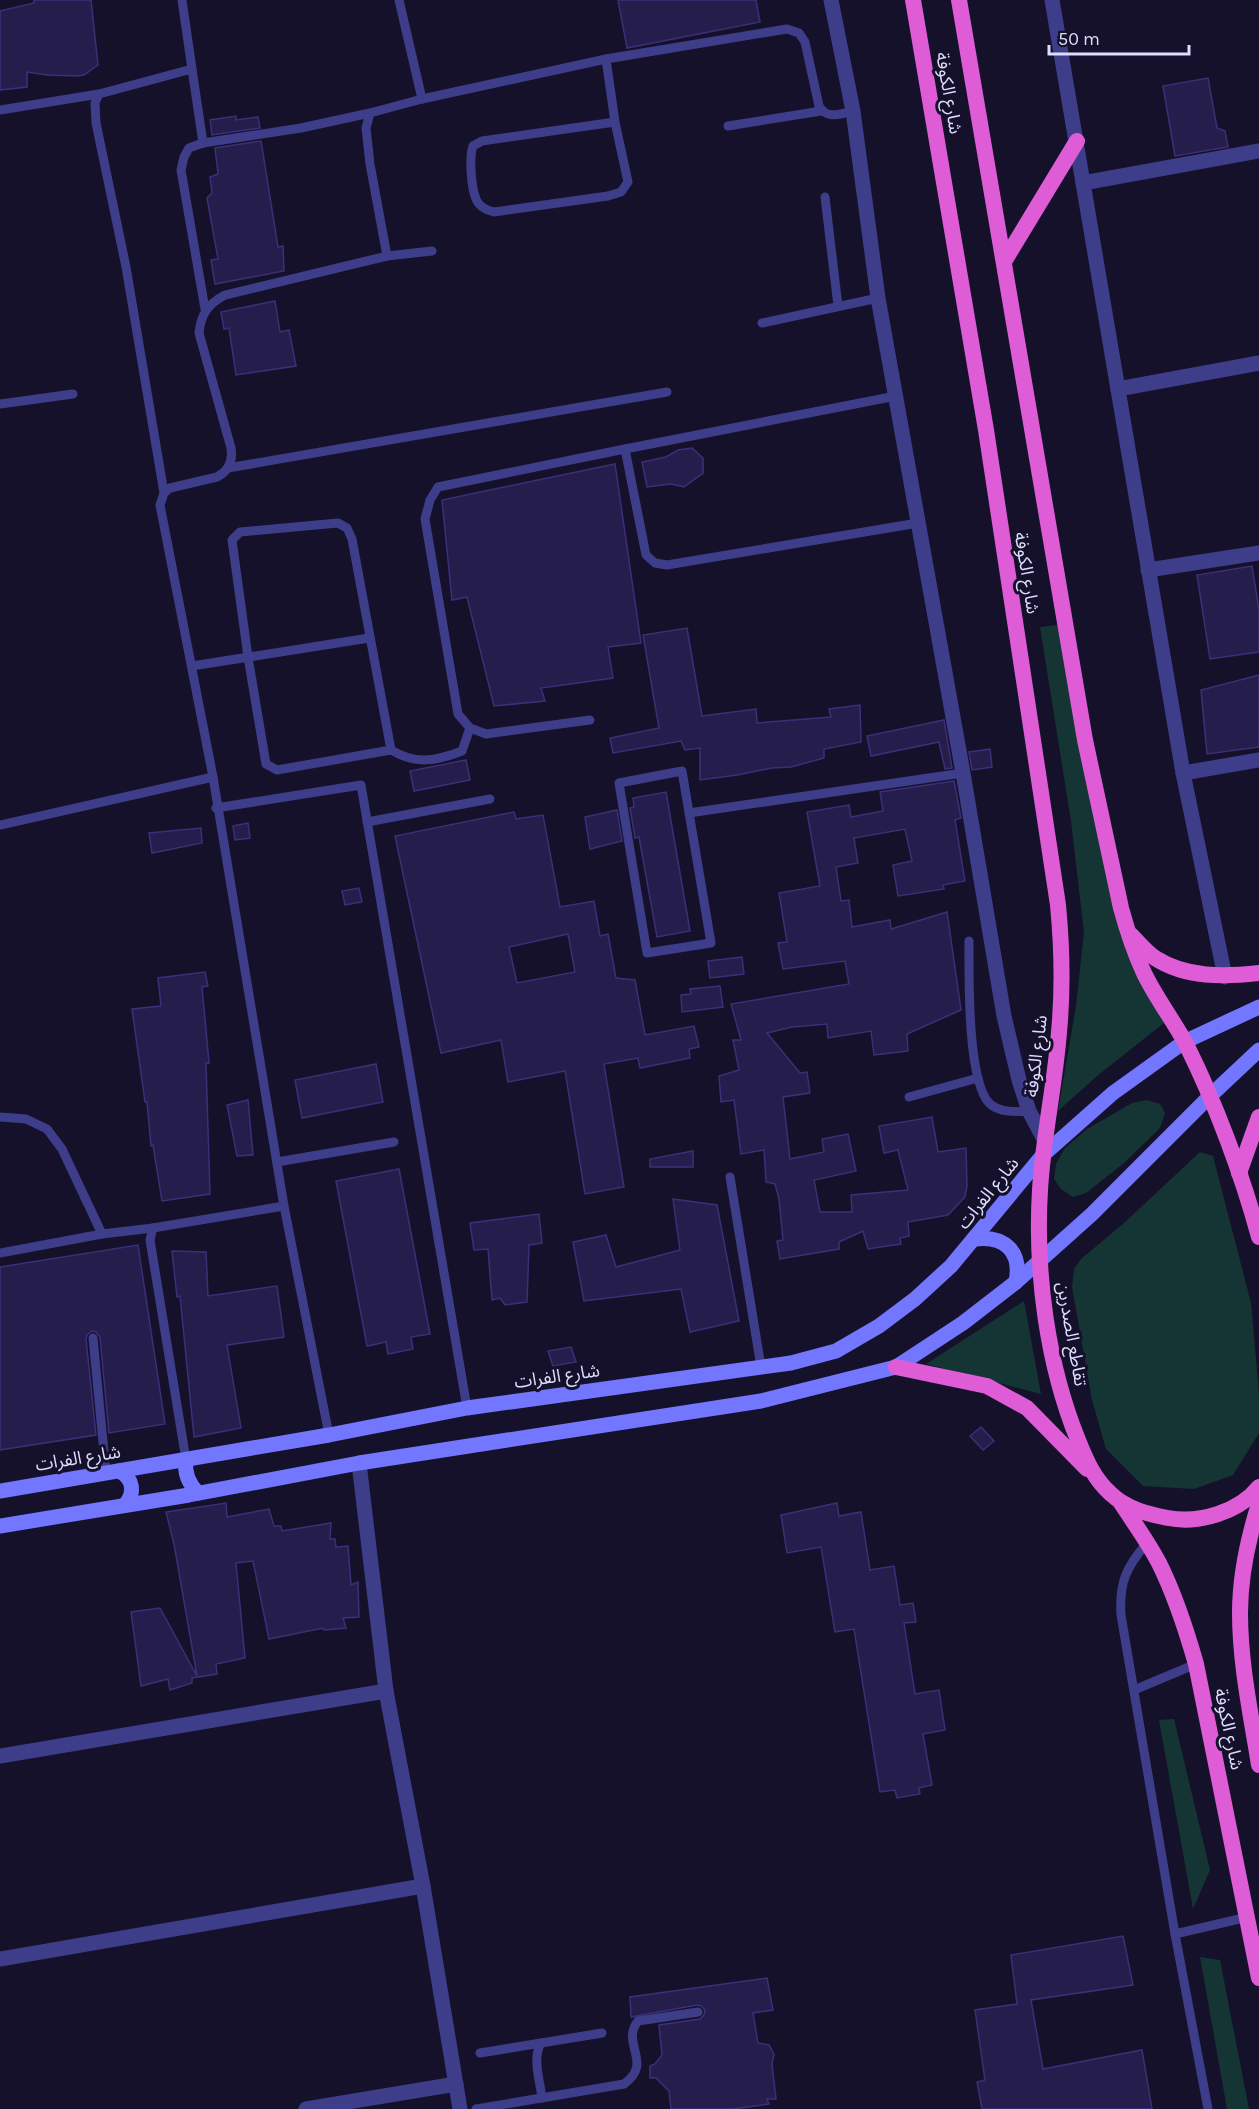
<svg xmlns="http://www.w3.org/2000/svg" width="1259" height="2109" viewBox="0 0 1259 2109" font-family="Karla,'Noto Sans Arabic',sans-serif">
<rect width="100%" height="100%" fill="#15112b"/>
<!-- green -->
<g fill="#143533">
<polygon points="1058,625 1125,921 1164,1023 1097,1076 1058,1111 1076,1006 1084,932 1071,821 1040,627"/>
<polygon points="1147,1100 1160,1104 1165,1113 1160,1128 1124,1163 1086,1193 1073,1197 1061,1189 1054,1179 1056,1164 1065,1148 1087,1129 1132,1103"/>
<polygon points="1200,1152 1213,1156 1251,1303 1259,1393 1259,1433 1233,1475 1194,1489 1143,1486 1106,1449 1092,1400 1072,1287 1074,1269 1081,1259 1124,1223"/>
<polygon points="1024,1301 1041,1394 926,1364"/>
<polygon points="1174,1719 1210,1870 1193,1909 1159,1720"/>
<polygon points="1200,1957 1220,1960 1249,2109 1227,2109"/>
</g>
<!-- building -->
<g fill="#251d4c" stroke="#3b3078" stroke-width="1.5" fill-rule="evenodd">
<polygon points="34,0 91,0 98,65 84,75 77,76 47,75 27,72 27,87 0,90 0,11 34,3"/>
<polygon points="618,0 756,0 760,22 627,48"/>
<polygon points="1208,78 1217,128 1225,131 1228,147 1175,156 1163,86"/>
<polygon points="236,116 236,120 258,117 260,128 212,135 210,120"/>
<polygon points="261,141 278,247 283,246 284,271 215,284 211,260 218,259 207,198 212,193 210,177 218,174 215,148"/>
<polygon points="275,301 280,332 289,330 296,366 236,375 229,328 224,329 221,312"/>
<polygon points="692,448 703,458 703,473 684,487 671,484 647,487 642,462 666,457 678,450"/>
<polygon points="615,464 641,643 608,647 613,678 541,688 545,701 494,706 467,597 452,600 442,500"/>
<polygon points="1252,566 1259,610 1259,652 1210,659 1197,575"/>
<polygon points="687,628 702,716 756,709 757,723 831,717 829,709 860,705 861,742 824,749 824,758 791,767 772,768 737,775 700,780 700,748 685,750 681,741 613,753 610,738 659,728 643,635"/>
<polygon points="1259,675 1259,747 1207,754 1201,690"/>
<polygon points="944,720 952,768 945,769 939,742 871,756 867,736"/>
<polygon points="990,749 992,767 972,770 969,752"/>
<polygon points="466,760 470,780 414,791 410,771"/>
<polygon points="954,781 961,818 955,820 965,881 943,885 944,889 898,896 893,865 912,861 905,829 854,838 858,863 836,867 841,901 849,900 852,927 890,920 891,929 947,912 961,1010 907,1034 908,1051 874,1055 871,1031 828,1038 827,1024 792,1027 767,1033 800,1073 807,1072 810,1093 783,1097 790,1159 824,1152 822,1139 848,1134 856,1171 814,1180 820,1212 852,1212 851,1195 908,1190 898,1150 884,1153 879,1126 932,1117 938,1152 966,1148 967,1186 965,1197 948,1215 908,1222 909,1236 900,1238 901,1244 868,1249 863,1231 839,1242 839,1249 780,1259 777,1241 783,1240 779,1199 775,1184 766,1182 764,1150 741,1154 734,1100 721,1102 719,1076 739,1070 733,1040 741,1040 731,1004 849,984 845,961 783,969 778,943 787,942 779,893 820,886 807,812 849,805 851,817 883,811 880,792"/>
<polygon points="666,792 690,931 657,937 639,837 635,838 630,808 634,807 633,798"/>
<polygon points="617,810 622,841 590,849 585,817"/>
<path d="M514,812L516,819L543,815L560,907L594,901L600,936L608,934L616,978L635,980L645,1035L694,1026L699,1047L689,1049L690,1058L640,1068L638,1058L604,1064L624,1187L585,1194L565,1071L508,1082L501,1040L441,1053L395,836ZM568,934L575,972L517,983L509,947Z"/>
<polygon points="248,823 250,838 235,840 233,826"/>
<polygon points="201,828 202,843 152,853 149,833"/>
<polygon points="359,888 362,902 345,905 342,891"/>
<polygon points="742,957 744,974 710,978 708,961"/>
<polygon points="205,972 208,986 202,987 209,1063 206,1063 210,1194 162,1201 153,1145 151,1146 147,1102 145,1102 132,1009 161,1006 158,978"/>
<polygon points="720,986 723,1007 682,1012 681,995 691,994 690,989"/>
<polygon points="376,1064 383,1102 302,1118 295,1080"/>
<polygon points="248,1100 253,1155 237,1156 227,1105"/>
<polygon points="693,1151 693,1167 650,1167 650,1159"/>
<polygon points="399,1169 430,1334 411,1337 413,1349 388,1354 386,1342 367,1346 336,1181"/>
<polygon points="673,1199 717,1205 739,1321 690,1332 681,1289 584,1301 573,1242 606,1235 616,1267 680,1250"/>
<polygon points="539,1214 542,1243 529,1245 527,1302 505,1305 500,1298 492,1300 488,1249 474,1250 470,1223"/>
<polygon points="138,1245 165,1424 109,1433 100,1337 96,1332 92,1331 87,1335 86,1339 96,1435 0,1450 0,1267"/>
<polygon points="172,1251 206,1252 208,1296 277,1286 284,1337 227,1345 241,1428 194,1437 180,1296 177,1297"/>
<polygon points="571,1347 576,1362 553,1366 548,1351"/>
<polygon points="981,1427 994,1441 983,1450 970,1436"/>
<polygon points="226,1503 227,1517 269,1509 274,1526 281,1526 282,1531 331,1523 330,1539 335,1539 336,1547 348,1546 351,1585 358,1582 359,1617 343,1618 346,1628 324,1630 323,1628 269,1639 253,1561 236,1563 245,1658 216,1664 217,1674 192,1678 192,1683 170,1690 168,1679 141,1686 131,1612 160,1608 197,1676 174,1544 166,1512"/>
<polygon points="837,1503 839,1516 861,1512 870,1570 894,1566 900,1605 913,1603 916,1622 904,1623 915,1694 939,1690 945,1730 923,1734 932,1785 919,1788 920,1794 897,1798 895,1790 880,1792 854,1629 835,1632 821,1547 787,1553 781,1515"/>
<polygon points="1123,1936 1133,1985 1031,2000 1043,2069 1142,2050 1152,2109 982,2109 977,2082 985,2080 975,2010 1017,2004 1011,1955"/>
<polygon points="767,1978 773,2010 753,2013 758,2043 769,2045 774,2054 772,2064 776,2099 767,2099 769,2104 733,2109 671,2109 669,2091 656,2078 650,2078 650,2066 655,2064 662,2055 659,2025 700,2019 704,2015 705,2010 701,2006 697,2005 631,2017 630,1997"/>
</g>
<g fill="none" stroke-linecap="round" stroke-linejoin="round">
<!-- service -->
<g stroke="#3d3d8a" stroke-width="9">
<polyline points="182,0 192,69"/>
<polyline points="399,0 422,99"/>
<path d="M606,59L615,122L628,182L621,192L608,196L494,212C486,210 479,207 476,199C471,187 469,157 473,146L482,141L615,122"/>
<polyline points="0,110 99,94"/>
<polyline points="728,126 821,111"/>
<polyline points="203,143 301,128 370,113"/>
<polyline points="825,197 838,306"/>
<path d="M387,256L370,164L366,128L370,113L422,99L606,59L787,29L799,33L805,42L819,106C827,120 840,114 853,111"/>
<polyline points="762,323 878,298"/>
<polyline points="896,396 625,449 646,555 655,563 667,565 918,523"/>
<polyline points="0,404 73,394"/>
<polyline points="228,468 667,392"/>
<polyline points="164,493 126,267 96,123 95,103 99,94 192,69 203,143 189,148 184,157 181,170 205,309"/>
<polygon points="338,523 347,528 352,539 391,750 277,770 266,764 248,657 232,540 240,532"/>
<polyline points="192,666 369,638"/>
<polyline points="590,720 486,734 470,728 458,714 425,519 430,500 438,487 625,449"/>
<path d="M391,750C416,765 436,761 462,751L470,728"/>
<polygon points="682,771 711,943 647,953 619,783"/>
<polyline points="216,808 361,785 467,1408"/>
<polyline points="689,813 963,773"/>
<polyline points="367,822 490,799"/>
<polyline points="0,825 213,777"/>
<path d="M969,941C969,975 967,1079 989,1103C999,1113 1017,1112 1029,1111"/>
<polyline points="909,1097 978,1078"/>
<polyline points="0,1117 26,1119 47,1129 62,1149 102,1234"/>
<polyline points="277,1162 394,1142"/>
<polyline points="730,1177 761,1367"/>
<polyline points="0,1253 102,1234 153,1228"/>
<polyline points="93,1338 106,1473"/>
<path d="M329,1435L284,1206L213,777L160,505L164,493L170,488L217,477C229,471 233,461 231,448L199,333C201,314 208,304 225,295L387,256L432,251"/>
<polyline points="186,1460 150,1240 153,1228 284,1206"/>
<path d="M1147,1543C1126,1567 1119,1583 1121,1615L1175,1934L1208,2109"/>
<polyline points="1134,1690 1196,1664"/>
<polyline points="1175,1934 1248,1917"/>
<polyline points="480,2053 541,2043"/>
<path d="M542,2098C540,2081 532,2058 541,2043L602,2033"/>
<path d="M476,2109L624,2084C654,2063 620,2043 638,2021L698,2012"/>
</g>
<!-- minor -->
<g stroke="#3d3d8a" stroke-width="15">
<polyline points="831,0 853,111 878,298 963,773 1004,1016 1019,1080 1029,1111 1045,1141"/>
<polyline points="1083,183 1259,151"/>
<polyline points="1118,389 1259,363"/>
<polyline points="1148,570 1259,553"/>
<polyline points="1183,773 1259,760"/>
<polyline points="359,1463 386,1691 423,1886 460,2109"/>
<polyline points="0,1756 386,1691"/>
<polyline points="0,1959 423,1886"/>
<polyline points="306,2109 456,2084"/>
</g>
<!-- tertiary -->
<polyline stroke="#3d3d8a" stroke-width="15" points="1052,0 1183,773 1225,977"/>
<!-- secondary -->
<g stroke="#7376fe" stroke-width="15">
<path d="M975,1239C1005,1235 1022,1252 1016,1282"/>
<path d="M186,1460C184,1473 189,1484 198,1493"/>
<path d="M119,1471C134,1479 135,1493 125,1505"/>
<polyline points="0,1491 329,1435 467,1408 791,1363 836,1351 879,1326 915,1299 951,1266 1043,1155 1113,1093 1184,1042 1259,1007"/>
<polyline points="0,1526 189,1495 359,1463 761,1401 896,1367 963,1323 1016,1282 1092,1214 1210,1096 1259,1050"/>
</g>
<!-- trunk -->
<g stroke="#de5dd6" stroke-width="16">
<path d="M913,0L986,430L1058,905C1062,947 1063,990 1059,1032C1055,1085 1043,1137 1040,1190C1035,1272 1047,1364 1078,1440C1086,1460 1094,1479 1111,1494C1127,1509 1147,1514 1168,1518C1199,1524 1239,1512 1259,1487"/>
<path d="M959,0L1085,740L1121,908C1127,930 1134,952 1144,973C1156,998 1173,1020 1186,1044C1215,1102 1242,1174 1259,1237"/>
<polyline points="1005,260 1077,141"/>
<path d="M1131,935C1139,943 1146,952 1155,958C1186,978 1224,977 1259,973"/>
<polyline points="1239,1173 1259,1117"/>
<polyline points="896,1367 987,1386 1027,1408 1087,1469"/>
<path d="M1121,1503C1134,1523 1148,1542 1159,1563C1175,1595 1186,1629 1196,1664L1259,1978"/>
<path d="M1259,1504C1248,1539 1240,1576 1240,1613C1240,1664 1251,1715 1259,1765"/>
</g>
</g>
<g text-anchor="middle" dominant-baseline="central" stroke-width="6" stroke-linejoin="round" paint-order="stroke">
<!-- street labels -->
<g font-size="18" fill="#dedcff" stroke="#15112b">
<text transform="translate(949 93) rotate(80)">شارع الكوفة</text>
<text transform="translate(1027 573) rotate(81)">شارع الكوفة</text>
<text transform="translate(1036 1056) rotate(-83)">شارع الكوفة</text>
<text transform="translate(988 1193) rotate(-51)">شارع الفرات</text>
<text transform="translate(1072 1334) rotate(80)">تقاطع الصدرين</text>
<text transform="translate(557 1376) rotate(-8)">شارع الفرات</text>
<text transform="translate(78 1458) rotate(-9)">شارع الفرات</text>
<text transform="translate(1229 1729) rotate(78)">شارع الكوفة</text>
</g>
</g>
<!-- scale -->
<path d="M1049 45v9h140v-9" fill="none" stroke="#dedcff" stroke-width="3"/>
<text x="1058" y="45" font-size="18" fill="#dedcff" stroke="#15112b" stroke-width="4.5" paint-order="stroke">50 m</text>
</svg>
